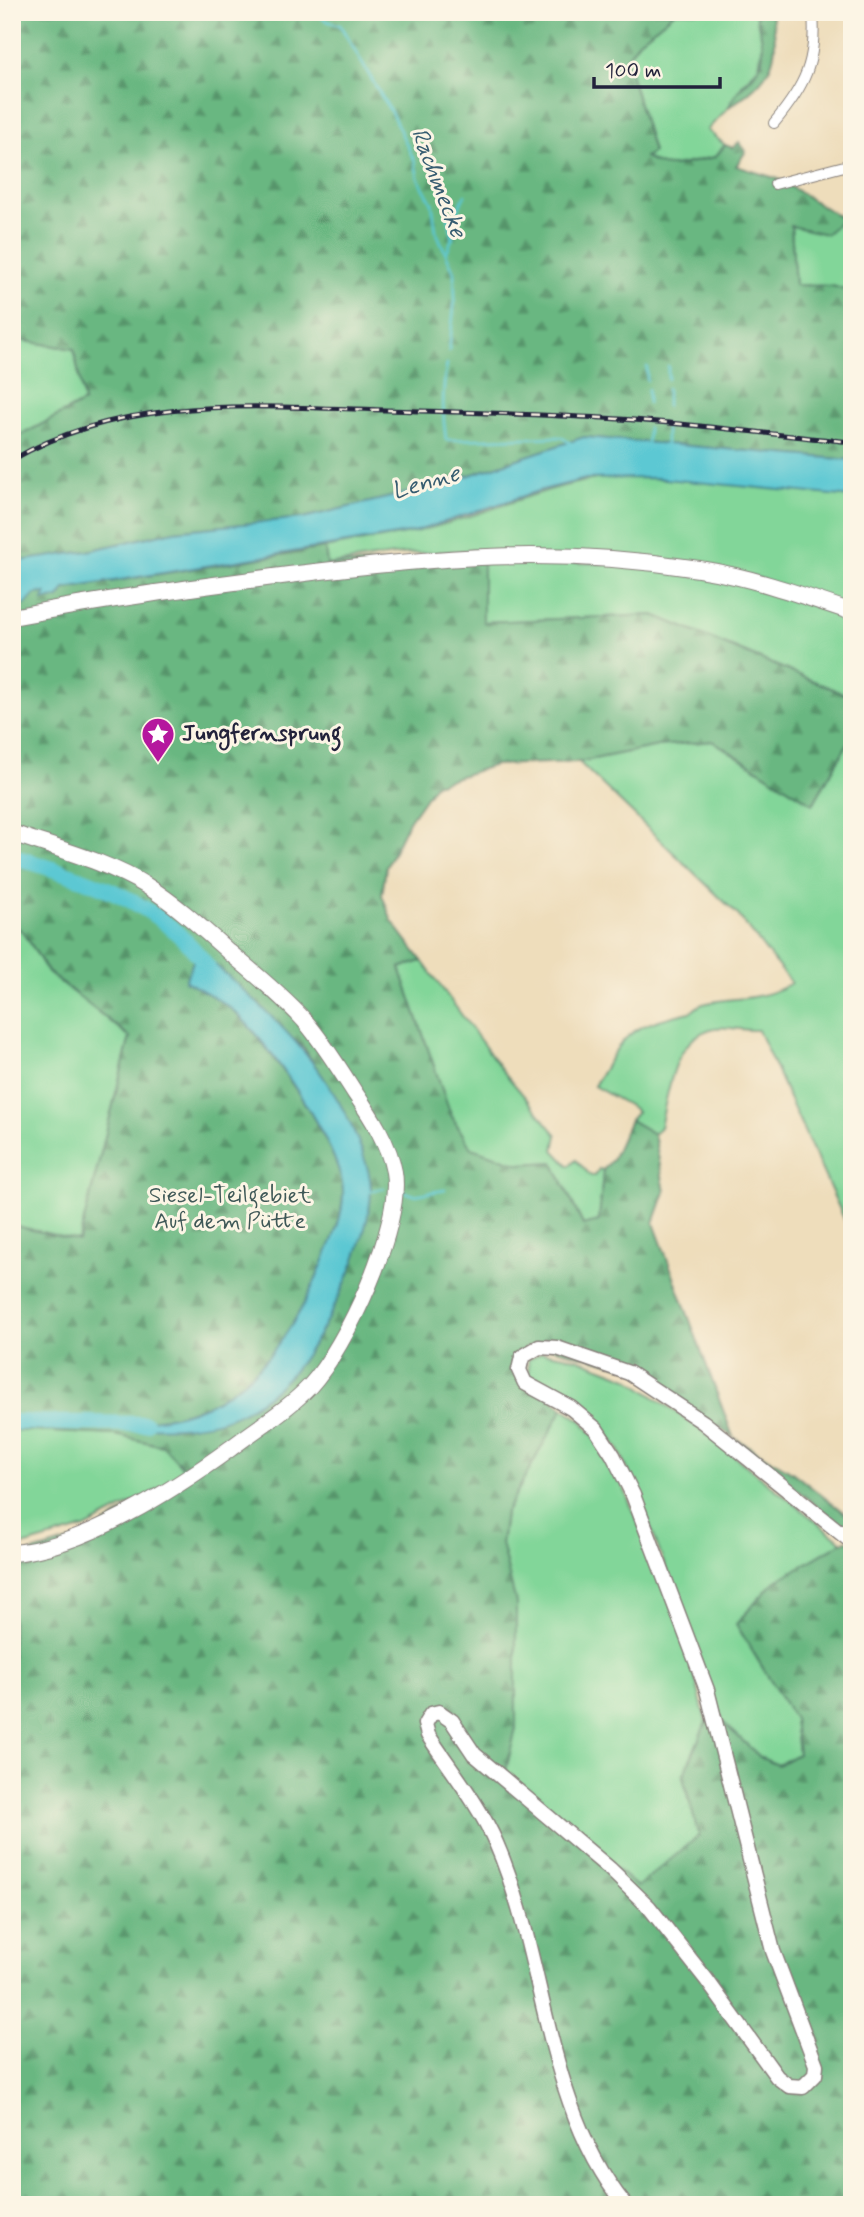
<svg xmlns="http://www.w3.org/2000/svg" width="864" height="2217" viewBox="0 0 864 2217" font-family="Mynerve,sans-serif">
<defs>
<pattern id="forest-firs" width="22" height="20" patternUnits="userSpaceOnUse" patternTransform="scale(1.75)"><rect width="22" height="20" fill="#69b781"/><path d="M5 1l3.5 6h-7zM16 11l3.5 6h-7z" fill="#56946b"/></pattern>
</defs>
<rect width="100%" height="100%" fill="#fcf5e5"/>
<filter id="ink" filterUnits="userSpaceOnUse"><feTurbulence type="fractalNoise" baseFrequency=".0143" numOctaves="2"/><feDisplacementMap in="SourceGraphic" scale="14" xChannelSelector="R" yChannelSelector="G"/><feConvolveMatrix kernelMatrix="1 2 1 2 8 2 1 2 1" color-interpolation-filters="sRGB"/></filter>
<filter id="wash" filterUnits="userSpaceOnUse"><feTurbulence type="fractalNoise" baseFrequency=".00686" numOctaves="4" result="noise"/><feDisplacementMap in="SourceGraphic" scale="28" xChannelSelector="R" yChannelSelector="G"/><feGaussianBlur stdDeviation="1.57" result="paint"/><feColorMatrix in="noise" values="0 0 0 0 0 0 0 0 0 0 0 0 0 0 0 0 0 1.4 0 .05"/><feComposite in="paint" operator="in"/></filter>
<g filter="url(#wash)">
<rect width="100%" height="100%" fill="#edb"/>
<!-- green -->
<g fill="#82d699" stroke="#527c6a" stroke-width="2">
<path d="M675,12H755L763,43L759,66L742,85L729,107L707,130L725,145L715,157C687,161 670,175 645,157L653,151L626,59L639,41Z"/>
<polygon points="843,219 852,222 852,292 832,286 795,285 791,225 826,234"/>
<polygon points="12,339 74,349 84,402 12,440"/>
<path d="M618,476L717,482L852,497V609L752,576L478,550L401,554L327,565L325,548C355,542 386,538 415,532C485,516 547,483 618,476Z"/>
<polygon points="483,559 637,565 748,584 852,618 852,697 654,615 482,622"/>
<path d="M852,736V1236L758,1030C744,1031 728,1026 715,1028C672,1037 669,1092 660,1127L654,1134L630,1120L637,1112L633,1108L594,1086C625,1032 629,1026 690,1012C695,1010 698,1005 703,1004C736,996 760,1002 791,983L738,915L579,762L658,746L713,741L813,804Z"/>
<polygon points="12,926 23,931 48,973 130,1037 79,1241 12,1225"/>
<polygon points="422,961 502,1070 557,1135 554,1150 569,1166 576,1160 591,1176 595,1176 599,1169 603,1170 599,1221 583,1225 553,1162 520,1164 471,1149 451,1115 400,968"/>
<polygon points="542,1352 576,1358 628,1378 705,1433 842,1542 773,1583 736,1624 794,1719 798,1754 778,1765 761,1758 722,1721 638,1493 618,1448 603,1429 529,1377 528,1360"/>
<polygon points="563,1408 582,1421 612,1460 685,1635 706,1722 683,1777 699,1836 637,1887 505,1774 516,1728 501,1543 505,1514"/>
<polygon points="12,1430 116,1435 163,1446 189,1474 85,1528 12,1549"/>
</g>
<!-- forest -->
<g fill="url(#forest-firs)" stroke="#466c5e" stroke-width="2" fill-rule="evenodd">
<path d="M12,12H675L639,41L626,59L653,152L645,157C669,175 687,161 715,157L725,145L733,148L739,142L746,151L736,166L778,179L843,219L826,234L791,226L795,285L832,286L852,292V460L584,437L437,486L303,518L174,531L88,551L12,562V440L84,402L74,349L12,339Z"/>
<path d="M755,12H771C782,63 770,79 729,107C734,89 751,82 759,67C768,50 759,29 755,12Z"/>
<path d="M325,548L327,565L483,559V622L654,615L852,697V736L813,804L713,741L658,746L579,762L495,765L435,784L407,824L386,867L382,895L392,921L422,961L400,968L451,1115L471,1148L520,1164L553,1162L583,1225L599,1221L603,1170L612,1160L630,1120L654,1134L665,1192L654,1223L733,1437L792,1472L852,1519V1535L733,1437L630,1368L536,1344C521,1348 517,1353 515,1369L563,1408L505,1514L501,1543L516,1603V1728L505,1774L637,1887L699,1836L683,1777L706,1722L715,1715L761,1758L778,1765L798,1754L794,1719L736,1624L773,1583L846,1540L852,1543V2205H12V1790L16,1787L21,1765L12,1762V1558L87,1536L186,1471L163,1446L116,1435L12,1430V1225L79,1241L130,1037L48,972L23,931L12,926V607L26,604L34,594L47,592L44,600L59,598L65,589ZM195,960L304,1048L344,1112L363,1153L342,1290L308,1350L288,1377L244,1411L218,1421L193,1425L127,1427C149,1422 172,1418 194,1410C256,1389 297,1326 321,1268C331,1245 343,1217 343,1192C343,1150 266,1040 235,1012C220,999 202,990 186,981Z"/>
</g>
<!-- water -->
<g fill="#5bc8d3" stroke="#3e7587" stroke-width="2">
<polygon points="584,437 852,460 852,497 655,478 586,479 542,490 414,532 65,589 59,598 43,600 46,593 35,594 26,604 12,607 12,562 88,551 174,531 303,518 437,486"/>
<path d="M198,949C269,1014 329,1060 363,1154C367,1165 371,1178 371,1190C371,1240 323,1341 288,1377C277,1389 260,1402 246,1410C212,1430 164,1428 126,1427L127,1423C150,1420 174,1418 195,1410C257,1387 297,1326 321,1267C331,1244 344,1216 343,1191C342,1149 267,1040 235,1012C220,999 202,990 185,981Z"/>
</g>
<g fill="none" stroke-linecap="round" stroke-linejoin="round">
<!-- stream -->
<g stroke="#5bc8d3" stroke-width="2.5">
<polyline points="316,13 327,21 340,25 392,114 415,162 418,178 432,203 436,231 454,272 455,299 449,351"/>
<polyline points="445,201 453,239"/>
<path d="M446,253C457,234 453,214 465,195"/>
<path d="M447,364C442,389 442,413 446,440L561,437L572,444"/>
<polyline points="647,367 647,380"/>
<polyline points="668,379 668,366"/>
<polyline points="648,403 648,389"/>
<polyline points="667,406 667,388"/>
<polyline points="647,445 648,428"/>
<polyline points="666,448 666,430"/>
<polyline points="371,1191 384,1188"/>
<polyline points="402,1191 414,1195 445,1190"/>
</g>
<!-- river -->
<g stroke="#5bc8d3" stroke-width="16">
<path d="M12,856C90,881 157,898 208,967"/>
<polyline points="12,1422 146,1424"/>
</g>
</g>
</g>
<g filter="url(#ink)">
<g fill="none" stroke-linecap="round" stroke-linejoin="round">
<defs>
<g id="minor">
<path d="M774,123C805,86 817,61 813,12"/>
<polyline points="775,184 852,164"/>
</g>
<path id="secondary" d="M625,2205C544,2106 546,1957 496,1843C479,1804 451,1770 428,1735L425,1724L431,1714L439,1712L452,1721L474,1754L610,1869L649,1907L706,1979L777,2077L789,2086L803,2087L815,2075L816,2065L773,1951L707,1690L633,1495L613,1455L596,1429L571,1408L525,1383L519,1370L522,1357L539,1347L557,1348L629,1373L703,1422L852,1542"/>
<g id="primary">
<path d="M12,617C104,599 196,587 289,575C433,557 554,546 699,569C751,577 802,595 852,612"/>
<path d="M12,833C57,849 106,861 147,886C177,905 203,929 229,952C255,974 281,995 304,1020C323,1042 339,1068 355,1093C371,1116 389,1144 394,1172C403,1225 346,1347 310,1386C287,1410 257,1428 231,1448C175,1489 83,1548 12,1553"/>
</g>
</defs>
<!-- minor casing -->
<use href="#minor" stroke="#88807b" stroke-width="12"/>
<!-- secondary casing -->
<use href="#secondary" stroke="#88807b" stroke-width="17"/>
<!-- primary casing -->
<use href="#primary" stroke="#88807b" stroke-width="18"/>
<!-- minor -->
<use href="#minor" stroke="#fff" stroke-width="10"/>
<!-- secondary -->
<use href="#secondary" stroke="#fff" stroke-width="14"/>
<!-- primary -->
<use href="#primary" stroke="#fff" stroke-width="16"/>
<defs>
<path id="rail" d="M12,460C127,393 258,407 385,410C463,412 541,414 619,419C697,424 774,435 852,442"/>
</defs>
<!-- rail casing -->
<use href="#rail" stroke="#22223b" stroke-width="5"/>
<!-- rail -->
<use href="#rail" stroke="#fcf5e5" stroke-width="2.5" stroke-dasharray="8" stroke-linecap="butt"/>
</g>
</g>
<!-- icons -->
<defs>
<symbol id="sight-pin" viewBox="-11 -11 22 30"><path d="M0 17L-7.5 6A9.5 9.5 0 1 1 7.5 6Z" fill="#b5179e" stroke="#fcf5e5"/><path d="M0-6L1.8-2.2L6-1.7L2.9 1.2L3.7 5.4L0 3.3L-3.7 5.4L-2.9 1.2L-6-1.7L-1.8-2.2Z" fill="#fff"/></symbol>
</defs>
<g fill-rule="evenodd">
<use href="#sight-pin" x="139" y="715" width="38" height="52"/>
</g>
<g text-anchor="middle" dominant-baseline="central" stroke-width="6" stroke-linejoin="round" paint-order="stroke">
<!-- poi labels -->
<g font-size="23" font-weight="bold" fill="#22223b" stroke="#fcf5e5" text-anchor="start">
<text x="182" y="734">Jungfernsprung</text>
</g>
<!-- park labels -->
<g font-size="23" fill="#3f5857" stroke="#fcf5e5">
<text x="230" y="1196">Siesel-Teilgebiet<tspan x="230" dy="26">Auf dem Pütte</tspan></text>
</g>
<!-- water labels -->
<g font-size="24" font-style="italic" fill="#365c70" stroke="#fcf5e5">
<text transform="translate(438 183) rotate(69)">Rachmecke</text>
<text transform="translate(426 483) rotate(-16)">Lenne</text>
</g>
</g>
<!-- margin -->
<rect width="864" height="2217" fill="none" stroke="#fcf5e5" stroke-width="42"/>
<!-- scale -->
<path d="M594 77v10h126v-10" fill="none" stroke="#22223b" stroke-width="3.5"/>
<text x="605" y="77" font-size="21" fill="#22223b" stroke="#fcf5e5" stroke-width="5" paint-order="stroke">100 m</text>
</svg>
